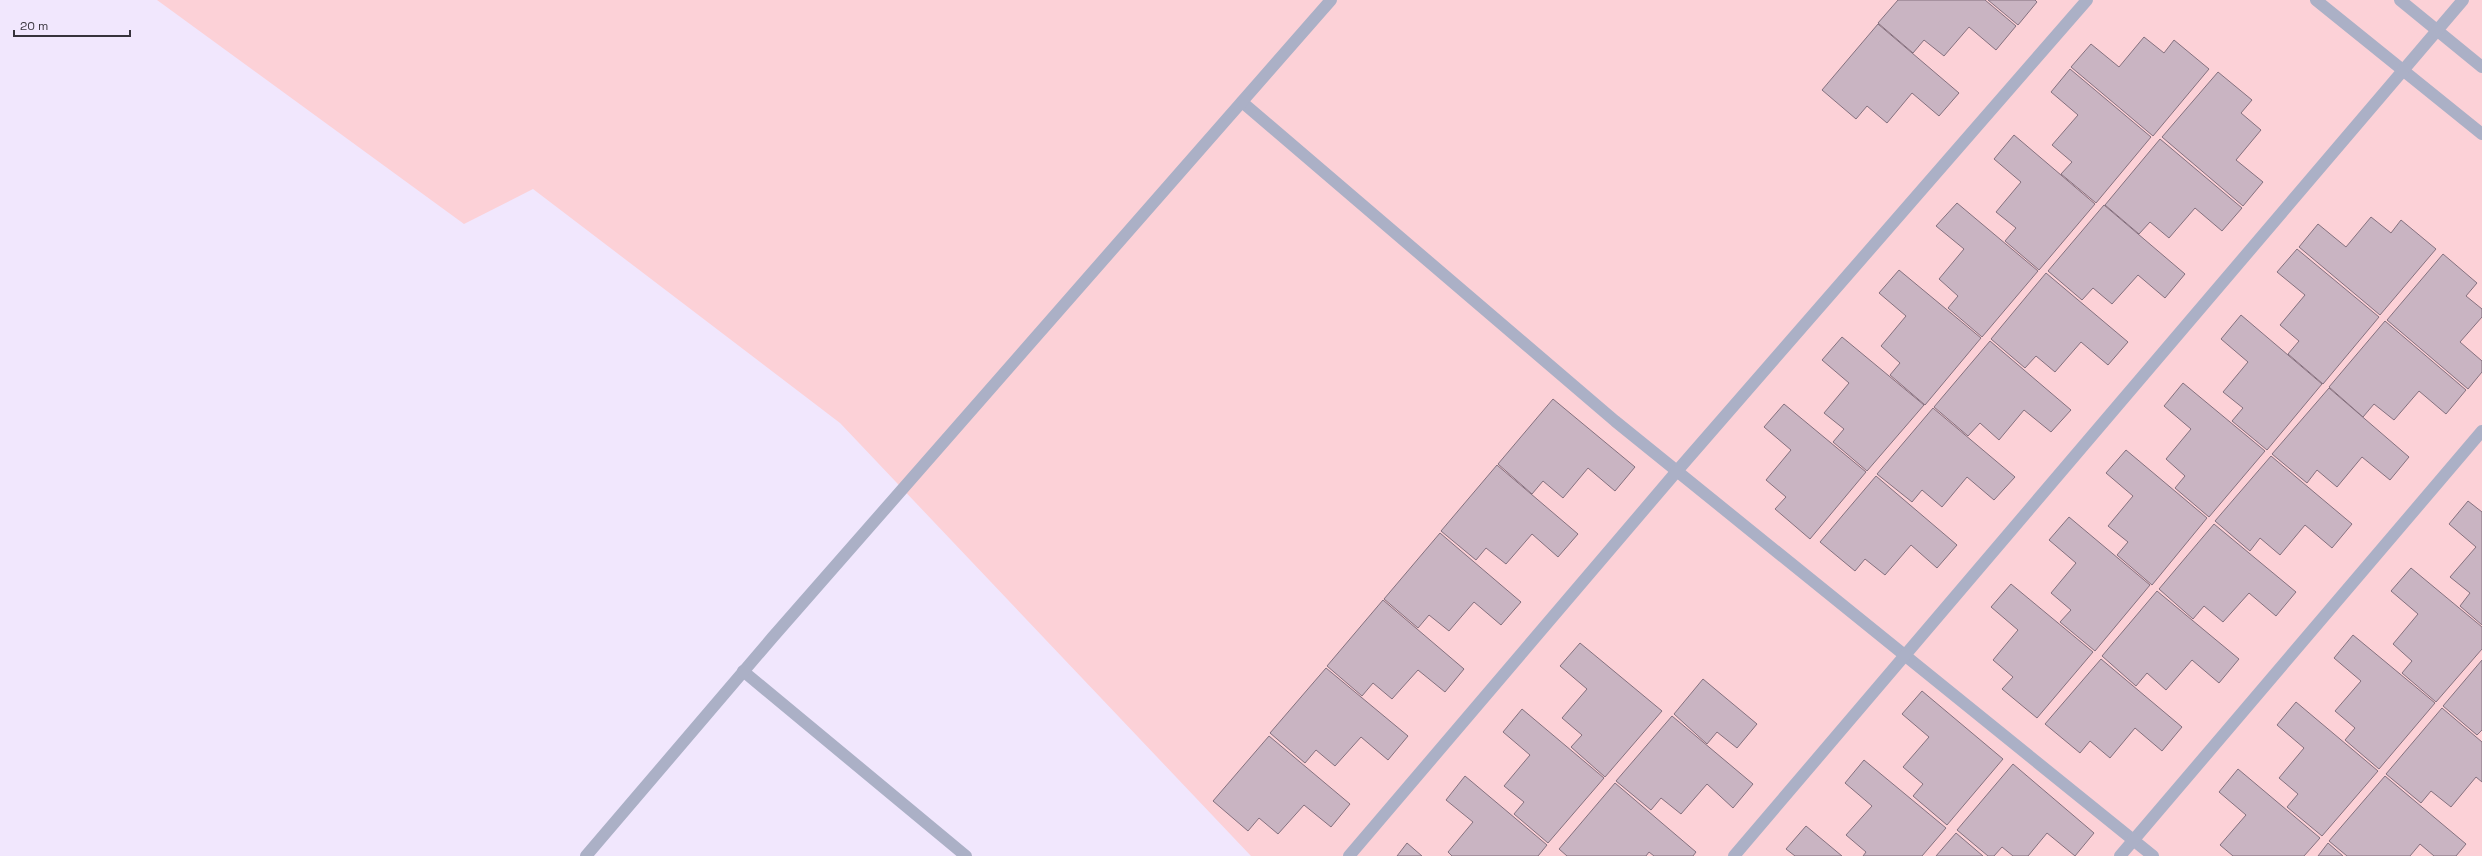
<svg xmlns="http://www.w3.org/2000/svg" width="2482" height="856" viewBox="0 0 2482 856" font-family="'Space Grotesk',sans-serif">
<rect width="100%" height="100%" fill="#f1e7fd"/>
<!-- green -->
<polygon fill="#fcd1d7" points="157,0 2482,0 2482,856 1251,856 840,423 533,189 464,224"/>
<!-- building -->
<g fill="#c9b4c2" stroke="#85717f">
<polygon points="1898,0 1985,0 2016,26 1996,50 1969,27 1944,56 1924,40 1913,53 1878,23"/>
<polygon points="1988,0 2035,0 2037,2 2018,25"/>
<polygon points="1878,24 1959,93 1939,116 1912,93 1887,123 1867,106 1856,119 1822,90"/>
<polygon points="2144,37 2164,53 2174,40 2209,69 2153,136 2071,67 2091,44 2119,67"/>
<polygon points="2070,69 2151,137 2096,203 2061,174 2072,162 2052,145 2078,115 2051,92"/>
<polygon points="2218,72 2252,100 2241,113 2261,130 2236,160 2263,182 2243,206 2162,137"/>
<polygon points="2014,135 2095,204 2039,270 2005,241 2016,228 1996,212 2021,182 1994,159"/>
<polygon points="2160,139 2242,208 2222,231 2195,208 2169,238 2150,222 2139,234 2105,205"/>
<polygon points="1957,203 2038,271 1982,337 1948,308 1958,296 1939,279 1964,249 1936,226"/>
<polygon points="2104,205 2185,274 2165,298 2138,275 2112,304 2093,288 2082,300 2048,271"/>
<polygon points="2371,217 2391,233 2401,220 2436,249 2380,315 2299,247 2318,224 2346,247"/>
<polygon points="2297,249 2379,317 2323,384 2288,354 2299,341 2280,325 2305,295 2277,272"/>
<polygon points="2443,254 2477,283 2466,296 2482,309 2482,317 2460,342 2482,361 2482,372 2468,389 2387,320"/>
<polygon points="1899,270 1981,338 1925,405 1890,375 1900,363 1881,346 1906,316 1879,293"/>
<polygon points="2046,273 2128,342 2108,365 2081,342 2055,372 2036,356 2025,368 1991,339"/>
<polygon points="2241,315 2322,384 2267,450 2232,421 2243,408 2223,392 2248,362 2221,339"/>
<polygon points="2385,321 2466,390 2446,414 2419,391 2394,420 2374,404 2363,417 2329,387"/>
<polygon points="1842,337 1924,405 1867,471 1833,442 1844,429 1824,413 1849,383 1822,360"/>
<polygon points="1990,341 2071,410 2051,432 2024,410 1999,440 1980,423 1968,436 1934,407"/>
<polygon points="2183,383 2265,451 2209,517 2175,488 2185,476 2166,459 2191,429 2164,406"/>
<polygon points="2329,388 2409,457 2390,480 2362,457 2337,487 2317,470 2307,483 2272,454"/>
<polygon points="1553,399 1635,467 1615,491 1588,468 1563,498 1543,481 1532,494 1498,464"/>
<polygon points="1784,404 1866,472 1810,539 1775,509 1786,497 1766,480 1791,450 1764,427"/>
<polygon points="1933,408 2015,477 1994,500 1967,477 1942,507 1922,490 1912,502 1877,474"/>
<polygon points="2126,450 2207,518 2152,585 2117,555 2128,542 2108,526 2133,496 2106,473"/>
<polygon points="2271,456 2352,524 2332,548 2305,525 2280,555 2260,538 2250,551 2215,521"/>
<polygon points="1497,465 1578,534 1558,557 1532,534 1506,564 1486,548 1476,560 1441,531"/>
<polygon points="1876,476 1957,545 1937,568 1911,545 1885,575 1865,559 1855,571 1820,542"/>
<polygon points="2468,501 2482,512 2482,625 2460,606 2470,593 2450,577 2476,547 2449,524"/>
<polygon points="2069,517 2150,585 2095,651 2060,622 2071,610 2051,593 2076,563 2049,540"/>
<polygon points="2214,524 2296,592 2276,616 2249,593 2223,622 2204,606 2193,619 2159,589"/>
<polygon points="1440,533 1521,602 1501,625 1474,602 1449,631 1429,615 1418,628 1384,599"/>
<polygon points="2411,568 2482,627 2482,649 2436,702 2402,673 2412,661 2393,644 2418,614 2391,591"/>
<polygon points="2011,584 2093,652 2037,718 2002,689 2013,677 1993,660 2018,630 1991,607"/>
<polygon points="2157,591 2239,659 2219,683 2192,660 2166,690 2147,673 2136,686 2102,656"/>
<polygon points="1383,600 1464,669 1445,692 1418,670 1392,699 1373,683 1362,696 1327,666"/>
<polygon points="2353,635 2435,703 2379,769 2345,740 2355,728 2335,711 2361,681 2334,658"/>
<polygon points="1580,643 1662,711 1605,777 1571,747 1582,735 1562,718 1587,689 1560,666"/>
<polygon points="2101,659 2182,727 2162,751 2135,728 2110,758 2090,741 2080,753 2045,724"/>
<polygon points="2482,660 2482,730 2477,735 2443,706"/>
<polygon points="1326,668 1408,736 1388,760 1361,737 1335,766 1316,750 1305,763 1270,733"/>
<polygon points="1703,679 1757,724 1737,748 1717,732 1707,744 1674,714"/>
<polygon points="1922,691 2003,759 1947,825 1913,796 1923,784 1903,767 1929,737 1902,714"/>
<polygon points="2296,702 2378,771 2322,836 2287,807 2298,794 2279,778 2304,748 2277,725"/>
<polygon points="2442,708 2482,742 2482,782 2476,777 2451,807 2431,791 2421,803 2386,774"/>
<polygon points="1522,709 1604,778 1548,843 1514,814 1524,802 1504,786 1530,755 1503,732"/>
<polygon points="1672,716 1753,784 1733,808 1707,784 1681,814 1661,798 1651,810 1616,781"/>
<polygon points="1269,736 1350,804 1331,827 1304,805 1278,834 1259,818 1248,831 1213,801"/>
<polygon points="1864,760 1946,828 1922,856 1863,856 1866,852 1846,835 1872,806 1845,783"/>
<polygon points="2013,764 2094,833 2075,856 2047,833 2028,856 2013,856 2002,847 1994,856 1988,856 1957,830"/>
<polygon points="2238,769 2320,838 2304,856 2233,856 2220,845 2246,815 2219,792"/>
<polygon points="1465,776 1547,845 1538,856 1452,856 1448,852 1473,822 1446,800"/>
<polygon points="2385,776 2466,844 2456,856 2434,856 2420,844 2410,856 2347,856 2329,841"/>
<polygon points="1615,783 1696,852 1693,856 1654,856 1649,852 1646,856 1567,856 1559,849"/>
<polygon points="1806,826 1842,856 1795,856 1786,849"/>
<polygon points="1956,833 1983,856 1936,856"/>
<polygon points="1407,843 1422,856 1397,856"/>
<polygon points="2328,843 2343,856 2318,856"/>
</g>
<g fill="none" stroke-linecap="round" stroke-linejoin="round">
<!-- minor -->
<g stroke="#abb0c6" stroke-width="12">
<polyline points="2316,0 2482,134"/>
<polyline points="2400,0 2482,67"/>
<polyline points="1242,102 1615,421 2153,856"/>
<polyline points="743,671 966,856"/>
<polyline points="586,856 772,638 1331,0"/>
<polyline points="1349,856 1677,471 2087,0"/>
<polyline points="1734,856 2463,0"/>
<polyline points="2120,856 2482,431"/>
</g>
</g>
<!-- scale -->
<path d="M14 30v6h116v-6" fill="none" stroke="#37333c" stroke-width="2"/>
<text x="20" y="30" font-size="12" fill="#37333c" stroke="#f1e7fd" stroke-width="3" paint-order="stroke">20 m</text>
</svg>
